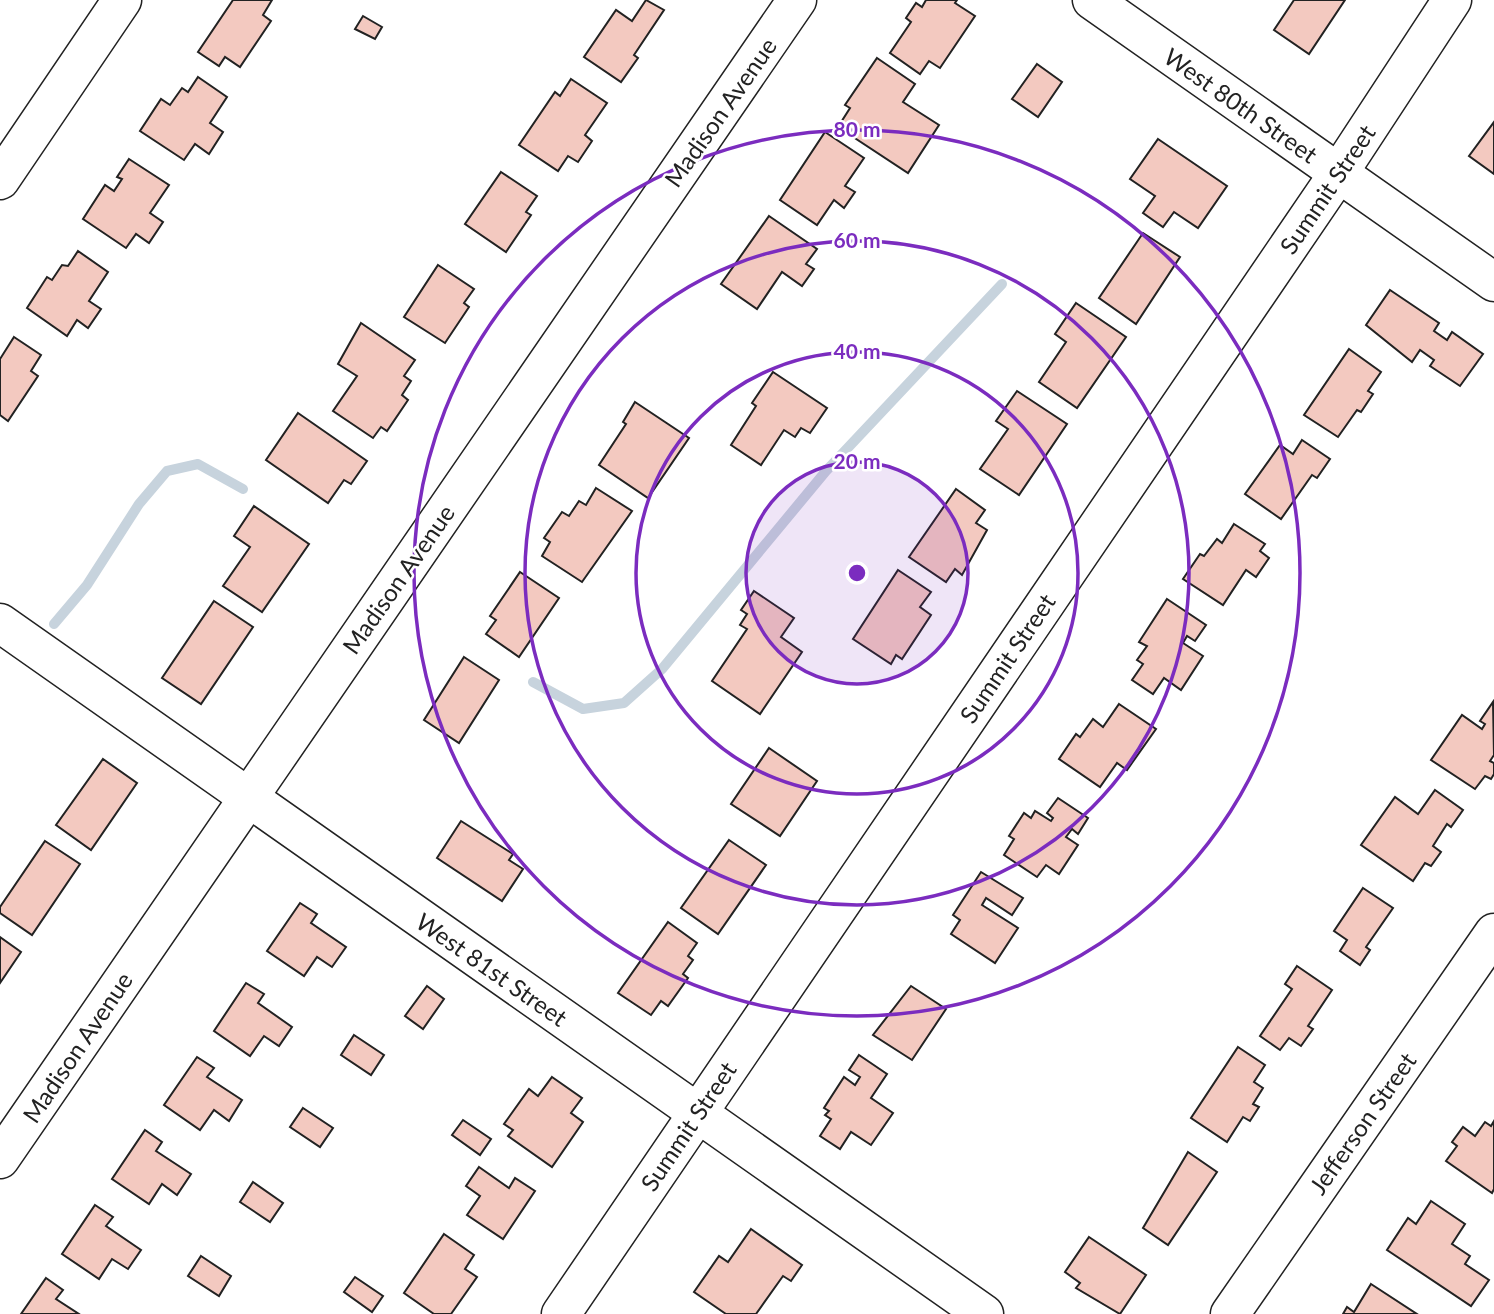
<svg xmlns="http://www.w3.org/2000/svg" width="1494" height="1314" viewBox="0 0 1494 1314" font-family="Lato,sans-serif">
<rect width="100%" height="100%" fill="#fff"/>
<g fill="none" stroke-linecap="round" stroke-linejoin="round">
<!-- stream -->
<g stroke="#c7d3dd" stroke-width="10">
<polyline points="54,624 87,585 139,504 167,471 198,464 243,489"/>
<polyline points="533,682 583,709 624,703 662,669 826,471 1002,284"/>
</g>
</g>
<!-- building -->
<g fill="#f3c9c0" stroke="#222" stroke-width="2">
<polygon points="233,0 272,0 263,15 271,21 240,67 225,57 219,66 198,52"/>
<polygon points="646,0 664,10 634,55 638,58 621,82 584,57 616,10 632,21"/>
<polygon points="926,0 957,0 955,3 975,16 940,68 929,61 920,74 890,53 911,22 906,18 916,3 922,7"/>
<polygon points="1294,0 1345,0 1309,54 1274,30"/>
<polygon points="363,16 382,27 375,39 355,29"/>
<polygon points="877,58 915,84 903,102 939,125 908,173 838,127 850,108 845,105"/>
<polygon points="1037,64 1062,82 1038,117 1012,99"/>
<polygon points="198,77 227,97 210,123 223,132 209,154 195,144 184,160 140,131 161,99 170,105 182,88 188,92"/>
<polygon points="571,79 607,103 585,135 592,141 578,162 568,156 558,171 519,145 555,92 560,96"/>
<polygon points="1494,122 1494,174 1469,156"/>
<polygon points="825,132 864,158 845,186 855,192 844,208 834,200 817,225 780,200"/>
<polygon points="1158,139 1227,186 1198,228 1174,212 1163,227 1143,213 1155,196 1130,179"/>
<polygon points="129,159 169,185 150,213 163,222 149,243 136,234 126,248 83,219 105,185 114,191 122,179 117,177"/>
<polygon points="501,172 537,196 526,212 531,215 506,252 465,224"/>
<polygon points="769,216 817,249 806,264 814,269 802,286 782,272 757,309 721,284"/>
<polygon points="1143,233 1180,257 1136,324 1099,298"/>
<polygon points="78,251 108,272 89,301 101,309 88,328 77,320 67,336 27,308 47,277 52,280 62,265 68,266"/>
<polygon points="438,265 474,289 464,303 469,307 445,343 404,317"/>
<polygon points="1390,290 1439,323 1434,331 1447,340 1452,332 1483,354 1460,386 1430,366 1434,360 1420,350 1412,362 1366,325"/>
<polygon points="1076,303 1126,337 1077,408 1039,382 1066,342 1055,334"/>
<polygon points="361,323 415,360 404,376 411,381 402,395 408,400 387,431 381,427 373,438 333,411 357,376 338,364"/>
<polygon points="14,337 41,355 31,371 38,376 8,421 0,415 0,359"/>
<polygon points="1349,349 1381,372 1368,391 1373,394 1361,412 1357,410 1338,437 1304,415"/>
<polygon points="773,372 827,408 810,433 801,428 795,437 784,430 761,465 731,445 756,406 752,403"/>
<polygon points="1017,391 1067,424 1019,495 980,469 1008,429 996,421"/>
<polygon points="635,402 689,438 648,498 599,465 626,424 623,422"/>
<polygon points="298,413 367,461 351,484 344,480 328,503 266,460"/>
<polygon points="1302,440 1330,459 1317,478 1312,475 1281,519 1245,494 1280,445 1293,454"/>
<polygon points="596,488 632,511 582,582 542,556 550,542 544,538 562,512 569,516 579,501 586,505"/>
<polygon points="956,489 985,510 976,523 987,530 962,575 955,569 946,582 909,557"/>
<polygon points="254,506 309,544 262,612 223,586 250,547 234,536"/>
<polygon points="1234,524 1265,544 1260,551 1269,558 1256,577 1246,570 1223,605 1183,579 1200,554 1204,556 1217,539 1222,543"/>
<polygon points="898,570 931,592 920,607 931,615 902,659 896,655 891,664 853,639"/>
<polygon points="520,572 559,598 519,657 486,634 496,620 490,616"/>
<polygon points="754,591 794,618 781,637 802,652 760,714 712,681 747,629 740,625 747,614 741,610"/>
<polygon points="1167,599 1206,625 1195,641 1187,636 1183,643 1203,656 1181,690 1164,678 1153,694 1132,680 1143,664 1137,660 1147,646 1139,642"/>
<polygon points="214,601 253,627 201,704 162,678"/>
<polygon points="464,657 499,680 459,743 424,720"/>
<polygon points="1493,702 1494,755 1490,761 1494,763 1494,774 1491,779 1485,776 1475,789 1431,760 1462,715 1482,729 1485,724 1480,721"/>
<polygon points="1119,704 1156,729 1127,770 1117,763 1100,787 1059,759 1076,734 1080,737 1093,719 1103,727"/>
<polygon points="769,748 817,781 780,836 731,804"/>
<polygon points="103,759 137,783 91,850 56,825"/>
<polygon points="1435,790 1463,810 1451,827 1447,824 1433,846 1441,852 1431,866 1425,863 1413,881 1361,845 1395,797 1418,814"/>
<polygon points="1058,798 1088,818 1078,834 1072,829 1066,837 1078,845 1059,874 1046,865 1037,877 1004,855 1014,839 1009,836 1024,813 1031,818 1035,811 1051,821 1053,818 1047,813"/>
<polygon points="461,821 513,854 509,860 523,869 502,901 437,858"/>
<polygon points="729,840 766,865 718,934 681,908"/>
<polygon points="45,841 80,864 32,935 0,913 0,907"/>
<polygon points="981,872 1023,898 1012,915 986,898 982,905 1018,928 995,963 951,934 960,920 953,915"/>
<polygon points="1363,888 1393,908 1366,947 1370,950 1360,965 1340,951 1347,940 1334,931"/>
<polygon points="300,903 317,914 311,923 346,947 332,967 317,957 304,976 267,951"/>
<polygon points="668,922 697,943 688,956 693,960 683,974 688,978 668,1006 661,1001 651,1015 618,993"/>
<polygon points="0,937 21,952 0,983"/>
<polygon points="1297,966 1332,990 1308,1026 1313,1029 1301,1046 1289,1038 1280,1050 1260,1036 1292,989 1285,984"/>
<polygon points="246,983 264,994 258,1003 292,1027 279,1046 264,1036 250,1056 214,1031"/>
<polygon points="427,986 444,999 423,1029 405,1016"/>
<polygon points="911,986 946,1009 912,1060 873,1035"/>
<polygon points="354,1035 384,1055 371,1075 341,1055"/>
<polygon points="1238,1047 1265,1065 1254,1082 1263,1088 1253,1104 1259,1107 1250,1121 1243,1117 1227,1142 1191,1118"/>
<polygon points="859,1055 887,1074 871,1098 893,1113 871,1145 851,1132 840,1149 820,1136 831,1119 825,1115 829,1111 824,1108 844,1077 855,1085 860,1077 849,1070"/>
<polygon points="197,1057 214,1068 207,1077 242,1100 229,1121 214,1110 200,1130 164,1105"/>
<polygon points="552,1077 582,1098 571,1113 583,1122 552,1167 508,1136 513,1130 504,1124 529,1089 538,1096"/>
<polygon points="303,1108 333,1128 320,1147 290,1127"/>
<polygon points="463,1120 491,1139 480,1155 452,1135"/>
<polygon points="1494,1121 1494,1189 1492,1193 1446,1161 1457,1146 1452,1142 1463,1127 1475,1136 1485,1122 1491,1126"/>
<polygon points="145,1130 162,1142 156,1151 191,1174 177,1195 162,1184 149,1204 112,1179"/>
<polygon points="1188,1152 1217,1172 1168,1245 1143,1228"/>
<polygon points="479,1167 509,1188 515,1178 535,1191 503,1239 467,1215 480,1196 466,1186"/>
<polygon points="253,1182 283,1203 270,1222 240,1202"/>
<polygon points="1431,1201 1465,1224 1452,1244 1470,1256 1465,1264 1489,1280 1471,1306 1387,1250 1408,1218 1416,1224"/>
<polygon points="95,1205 113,1217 106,1226 141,1250 128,1269 112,1259 99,1279 62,1254"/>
<polygon points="751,1229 802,1265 791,1281 783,1276 756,1314 726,1314 694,1292 719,1256 728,1262"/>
<polygon points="444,1234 474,1255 465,1269 477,1277 451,1314 434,1314 404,1293"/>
<polygon points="1089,1237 1146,1275 1120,1314 1076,1288 1080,1283 1065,1272"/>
<polygon points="201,1256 231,1276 219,1296 188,1276"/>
<polygon points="355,1277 383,1296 372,1312 344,1292"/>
<polygon points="46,1278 63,1290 56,1299 79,1314 21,1314"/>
<polygon points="1371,1284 1417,1314 1343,1314 1347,1307 1354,1312"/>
</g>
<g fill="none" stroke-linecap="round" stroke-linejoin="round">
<defs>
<g id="minor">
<polyline points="1092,0 1494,282"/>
<polyline points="0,180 122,0"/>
<polyline points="0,623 984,1314"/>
<polyline points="0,1159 797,0"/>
<polyline points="561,1314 1338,174 1452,0"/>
<polyline points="1230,1314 1494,933"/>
</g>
</defs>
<!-- minor casing -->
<use href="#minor" stroke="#222" stroke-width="41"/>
<!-- minor -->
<use href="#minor" stroke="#fff" stroke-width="38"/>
</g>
<!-- distance rings -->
<circle cx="857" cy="573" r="111" fill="#7b2cbf" fill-opacity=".12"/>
<g fill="none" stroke="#7b2cbf" stroke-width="3.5">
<circle cx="857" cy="573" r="111"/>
<circle cx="857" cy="573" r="221"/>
<circle cx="857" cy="573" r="332"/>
<circle cx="857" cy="573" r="443"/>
</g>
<g text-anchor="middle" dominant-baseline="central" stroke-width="5" stroke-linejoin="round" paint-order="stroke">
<!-- street labels -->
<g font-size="24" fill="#222" stroke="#fff">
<text transform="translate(1241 105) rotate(35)">West 80th Street</text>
<text transform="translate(720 112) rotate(-55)">Madison Avenue</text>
<text transform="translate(1327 189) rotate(-56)">Summit Street</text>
<text transform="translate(398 579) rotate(-55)">Madison Avenue</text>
<text transform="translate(1007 658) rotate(-56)">Summit Street</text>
<text transform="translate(492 969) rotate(35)">West 81st Street</text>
<text transform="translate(77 1047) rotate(-56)">Madison Avenue</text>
<text transform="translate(1362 1123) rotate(-55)">Jefferson Street</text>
<text transform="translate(688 1126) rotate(-56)">Summit Street</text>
</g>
</g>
<circle cx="857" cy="573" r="10" fill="#7b2cbf" stroke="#fff" stroke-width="3.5"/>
<g font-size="21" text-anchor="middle" font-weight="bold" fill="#7b2cbf" stroke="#fff" stroke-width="5" stroke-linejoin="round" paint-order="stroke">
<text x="857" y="137">80 m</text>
<text x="857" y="248">60 m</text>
<text x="857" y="359">40 m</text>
<text x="857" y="469">20 m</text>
</g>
</svg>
